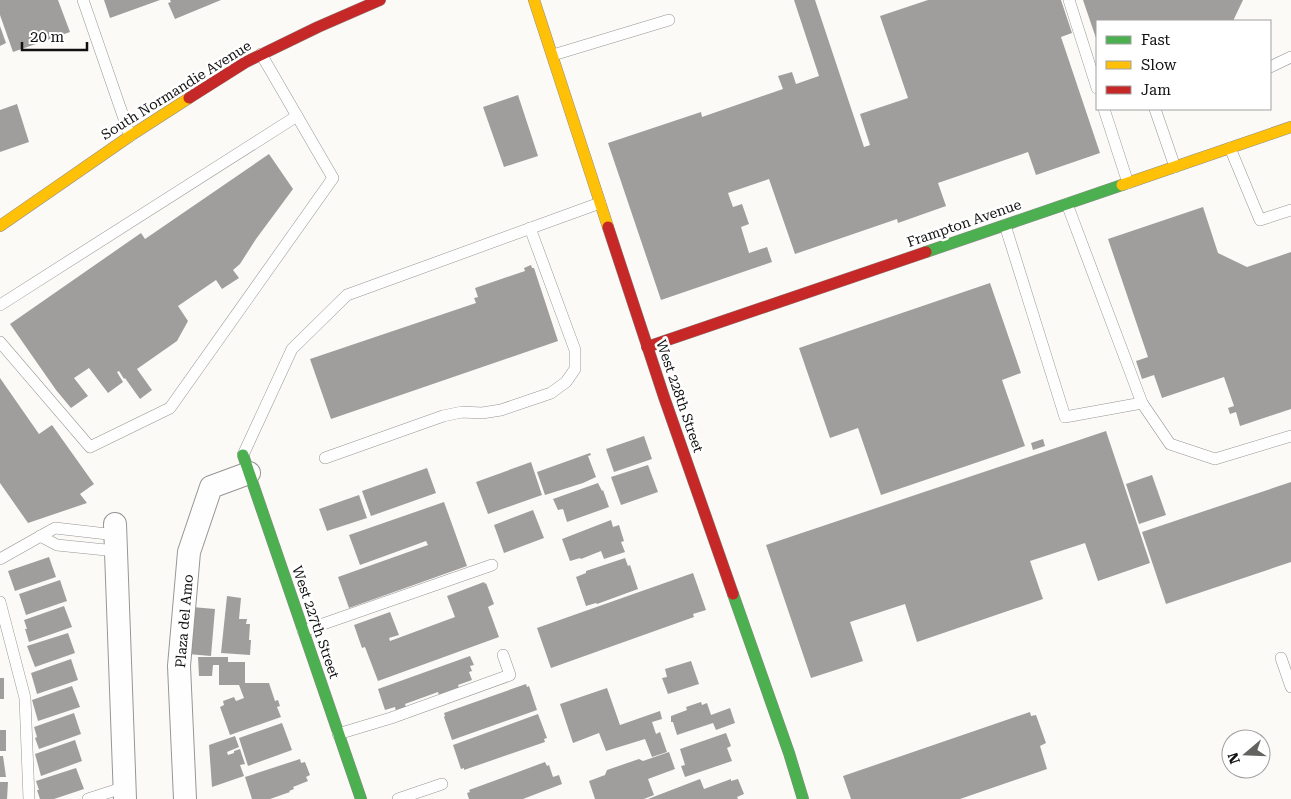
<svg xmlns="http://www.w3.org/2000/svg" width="1291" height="799" viewBox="0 0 1291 799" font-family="'Roboto Serif',serif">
<rect width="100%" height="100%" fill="#fcfaf7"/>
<!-- building -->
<g fill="#a09e9c">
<polygon points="0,0 58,0 70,32 13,52 0,15"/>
<polygon points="104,0 160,0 110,18"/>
<polygon points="170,0 221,0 175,19 168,3 171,2"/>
<polygon points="794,0 815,0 864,147 870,145 860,114 908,98 880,16 928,0 1061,0 1072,33 1061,37 1100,153 1036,175 1028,152 938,183 946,206 898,223 897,219 795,254 769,179 728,193 733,207 742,204 749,224 741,227 749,253 767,247 772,262 661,300 608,143 701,112 702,117 783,89 778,76 792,72 796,84 819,76"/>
<polygon points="1083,0 1243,0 1233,21 1097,21 1097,41"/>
<polygon points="0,26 6,43 0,46"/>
<polygon points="518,95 538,156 504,167 483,107"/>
<polygon points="17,104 29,142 0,152 0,110"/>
<polygon points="269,154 293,189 256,239 240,264 233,270 239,278 222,289 216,280 178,306 188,321 177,341 137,369 152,390 140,399 125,378 124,379 119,371 117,372 123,382 108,393 89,368 74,378 88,396 71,408 56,390 10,324 141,233 145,239"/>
<polygon points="1203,207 1218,253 1247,267 1291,252 1291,409 1240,426 1236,412 1230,414 1228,408 1234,406 1224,377 1162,398 1154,375 1142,379 1136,361 1148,357 1108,239"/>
<polygon points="531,265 532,268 534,268 558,341 331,419 310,359 476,303 474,298 478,297 475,288 525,271 524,268"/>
<polygon points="990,283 1021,373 1002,380 1025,446 881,495 858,428 830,438 799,348"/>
<polygon points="0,378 39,434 52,425 94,484 80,494 87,503 28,523 0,483"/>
<polygon points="1106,431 1150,563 1098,581 1085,543 1030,561 1043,599 917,642 905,604 850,622 863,661 811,678 766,545"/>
<polygon points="644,436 652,459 614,472 606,449"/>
<polygon points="1043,439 1045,446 1033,450 1031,443"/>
<polygon points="590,453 591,455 588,456 596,477 583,483 545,495 537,472"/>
<polygon points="531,462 542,495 488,514 476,482"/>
<polygon points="648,465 658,492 621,505 611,477"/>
<polygon points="427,468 436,493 371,516 362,491"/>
<polygon points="1152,475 1166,515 1139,524 1126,484"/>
<polygon points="1291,482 1291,562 1166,604 1142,532"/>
<polygon points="598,483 602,491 603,490 609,507 567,522 563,509 558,510 553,499"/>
<polygon points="359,495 367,518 327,531 319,509"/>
<polygon points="444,502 467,566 349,608 338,577 428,545 426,541 360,565 349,535"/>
<polygon points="533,510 544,538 504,553 494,525"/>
<polygon points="611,520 613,527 619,525 624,541 621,542 625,552 604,559 601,551 581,559 580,558 570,561 562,539"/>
<polygon points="49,557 56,577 15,591 8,571"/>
<polygon points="625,558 628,566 630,565 638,589 597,604 596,603 586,606 576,577 586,573 586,571"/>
<polygon points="693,573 706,610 693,614 694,617 551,668 537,628"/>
<polygon points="60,580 67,601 26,615 19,594"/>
<polygon points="484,582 485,584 486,583 494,604 488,607 499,637 378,681 365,647 362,648 354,625 390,612 399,635 389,638 390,641 455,617 447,596"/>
<polygon points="227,596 241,598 239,619 247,619 246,624 250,624 249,640 251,640 250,655 221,653"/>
<polygon points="64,606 72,627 29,642 25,629 27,629 24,620"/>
<polygon points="192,607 215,609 211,656 188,654"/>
<polygon points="68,633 75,653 35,667 27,646"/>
<polygon points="470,656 474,665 470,666 472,671 469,672 472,680 458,685 459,688 439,695 438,692 405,704 406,707 396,711 395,707 385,710 378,689"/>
<polygon points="198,657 228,657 228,662 245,662 245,683 269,683 275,701 278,700 280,706 277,707 281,717 230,735 220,707 224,705 223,701 234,697 236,701 244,698 239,685 219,685 219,665 213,665 212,676 199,676"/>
<polygon points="71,659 78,680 37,694 31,673"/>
<polygon points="691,661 699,684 668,694 662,678 667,677 665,669"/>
<rect x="0" y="678" width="4" height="21"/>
<polygon points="526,684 527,687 529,686 537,710 452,740 444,717 445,716 444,713"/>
<polygon points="72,686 80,707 38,721 32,700"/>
<polygon points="607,688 620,725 660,711 662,719 652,722 656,734 660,732 667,752 652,757 645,739 606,751 599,733 573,743 560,704"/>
<polygon points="701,702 702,705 707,703 711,715 730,708 735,723 716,730 713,723 677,735 673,722 671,722 671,716 687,710 686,707"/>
<polygon points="1030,712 1031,716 1036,715 1046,743 1040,746 1047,769 960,799 851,799 843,776"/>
<polygon points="74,713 81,734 39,749 35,738 37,737 34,727"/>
<polygon points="538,714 547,738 544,739 545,742 464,770 464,768 461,769 453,745"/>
<polygon points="282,723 292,750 248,766 239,738"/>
<rect x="0" y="730" width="6" height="21"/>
<polygon points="726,733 731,746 727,748 732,761 685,777 681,766 685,765 680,749"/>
<polygon points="235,736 239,747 227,752 228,755 234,753 234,751 240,749 245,764 240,765 244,776 212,787 209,745"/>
<polygon points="75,740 82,761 41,776 35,754"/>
<polygon points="669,752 675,769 648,779 654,795 644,799 595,799 589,781 605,775 607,770 639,759 643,761"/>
<polygon points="0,756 3,756 6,777 0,777"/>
<polygon points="300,759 301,763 305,762 310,775 306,777 308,781 293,787 294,789 289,791 290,792 270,799 252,799 245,777"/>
<polygon points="545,762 547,766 549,765 553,777 559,775 562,784 523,799 469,799 467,793 470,792 469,790"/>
<polygon points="76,768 84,789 54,799 40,799 37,790 39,790 36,781"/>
<polygon points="700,779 704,789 731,779 731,781 738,779 744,794 737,797 738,799 648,799"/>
<polygon points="0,782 8,782 7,799 0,799"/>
</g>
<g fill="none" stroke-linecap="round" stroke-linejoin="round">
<defs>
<g id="lane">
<polyline points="83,0 130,136"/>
<polyline points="1069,0 1097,88"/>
<polyline points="553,55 669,20"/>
<polyline points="1270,67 1291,57"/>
<polyline points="1104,109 1128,183"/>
<polyline points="1155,109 1175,167"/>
<polyline points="1230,148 1260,220 1291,210"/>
<polyline points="1067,204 1142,403 1170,444 1215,459 1291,436"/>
<polyline points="1005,225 1065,417 1142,403"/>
<polyline points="0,305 297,116"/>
<polyline points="0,342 90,447 170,408 333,178 261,54"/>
<polyline points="243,455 292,349 347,295 600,203"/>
<polyline points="325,458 443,416 462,412 482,413 501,410 551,393 566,382 575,369 575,350 530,228"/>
<polyline points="40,536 57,545 116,551"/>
<polyline points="0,559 55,528 116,535"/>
<polyline points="0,602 25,698 29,799"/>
<polyline points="303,631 492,565"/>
<polyline points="1281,658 1291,687"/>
<polyline points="338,734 391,718 510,675 503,655"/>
<polyline points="88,799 125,787"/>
<polyline points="398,799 442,784"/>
</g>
<g id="street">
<polyline points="115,524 125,799"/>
<polyline points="185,799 179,666 189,552 211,487 249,473"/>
</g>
<g id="fast">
<polyline points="926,252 1122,185"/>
<polyline points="243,455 361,799"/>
<polyline points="733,594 789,753 803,799"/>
</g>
<g id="slow">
<polyline points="534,0 608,227"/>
<polyline points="1122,185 1291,127"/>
<polyline points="0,226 130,136 189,98"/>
</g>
<g id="jam">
<polyline points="189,98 246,62 318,27 380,0"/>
<polyline points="608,227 664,397 733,594"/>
<polyline points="647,347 926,252"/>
</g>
</defs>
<!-- lane casing -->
<use href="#lane" stroke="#979695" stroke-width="12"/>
<!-- street casing -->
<use href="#street" stroke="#979695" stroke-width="24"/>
<!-- fast casing -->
<use href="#fast" stroke="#8d8d8b" stroke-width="12"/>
<!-- slow casing -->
<use href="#slow" stroke="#8d8d8b" stroke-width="12"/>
<!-- jam casing -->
<use href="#jam" stroke="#8d8d8b" stroke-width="12"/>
<!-- lane -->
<use href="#lane" stroke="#fffefe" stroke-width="11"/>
<!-- street -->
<use href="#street" stroke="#fffefe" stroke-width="22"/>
<!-- fast -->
<use href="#fast" stroke="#4caf50" stroke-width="11"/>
<!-- slow -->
<use href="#slow" stroke="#ffc107" stroke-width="11"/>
<!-- jam -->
<use href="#jam" stroke="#c62828" stroke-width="11"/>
</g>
<g text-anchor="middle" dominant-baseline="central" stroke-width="5" stroke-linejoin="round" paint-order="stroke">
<!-- street labels -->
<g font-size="14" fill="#111" stroke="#fff">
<text transform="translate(176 90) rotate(-32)">South Normandie Avenue</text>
<text transform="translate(964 223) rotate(-19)">Frampton Avenue</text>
<text transform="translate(680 396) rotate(71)">West 228th Street</text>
<text transform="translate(184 621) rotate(-85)">Plaza del Amo</text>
<text transform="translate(316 622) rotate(71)">West 227th Street</text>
</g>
</g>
<!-- legend -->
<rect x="1096" y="20" width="175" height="90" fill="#ffffff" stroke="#a0a0a0"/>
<rect x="1106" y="36" width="25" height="8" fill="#4caf50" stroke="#a0a0a0"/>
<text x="1141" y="45" font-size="15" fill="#111111">Fast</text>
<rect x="1106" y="61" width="25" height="8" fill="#ffc107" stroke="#a0a0a0"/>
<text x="1141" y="70" font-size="15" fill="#111111">Slow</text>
<rect x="1106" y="86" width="25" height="8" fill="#c62828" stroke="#a0a0a0"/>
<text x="1141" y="95" font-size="15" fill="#111111">Jam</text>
<!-- north arrow -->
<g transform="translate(1246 754) rotate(251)"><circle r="24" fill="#ffffff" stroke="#a0a0a0"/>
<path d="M0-4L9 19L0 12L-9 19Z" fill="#636362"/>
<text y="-8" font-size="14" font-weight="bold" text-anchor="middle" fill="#111111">N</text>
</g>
<!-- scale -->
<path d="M22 42v8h65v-8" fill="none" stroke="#111111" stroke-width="2.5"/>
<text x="30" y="42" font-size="15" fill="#111111" stroke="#ffffff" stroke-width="4" paint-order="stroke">20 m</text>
</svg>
